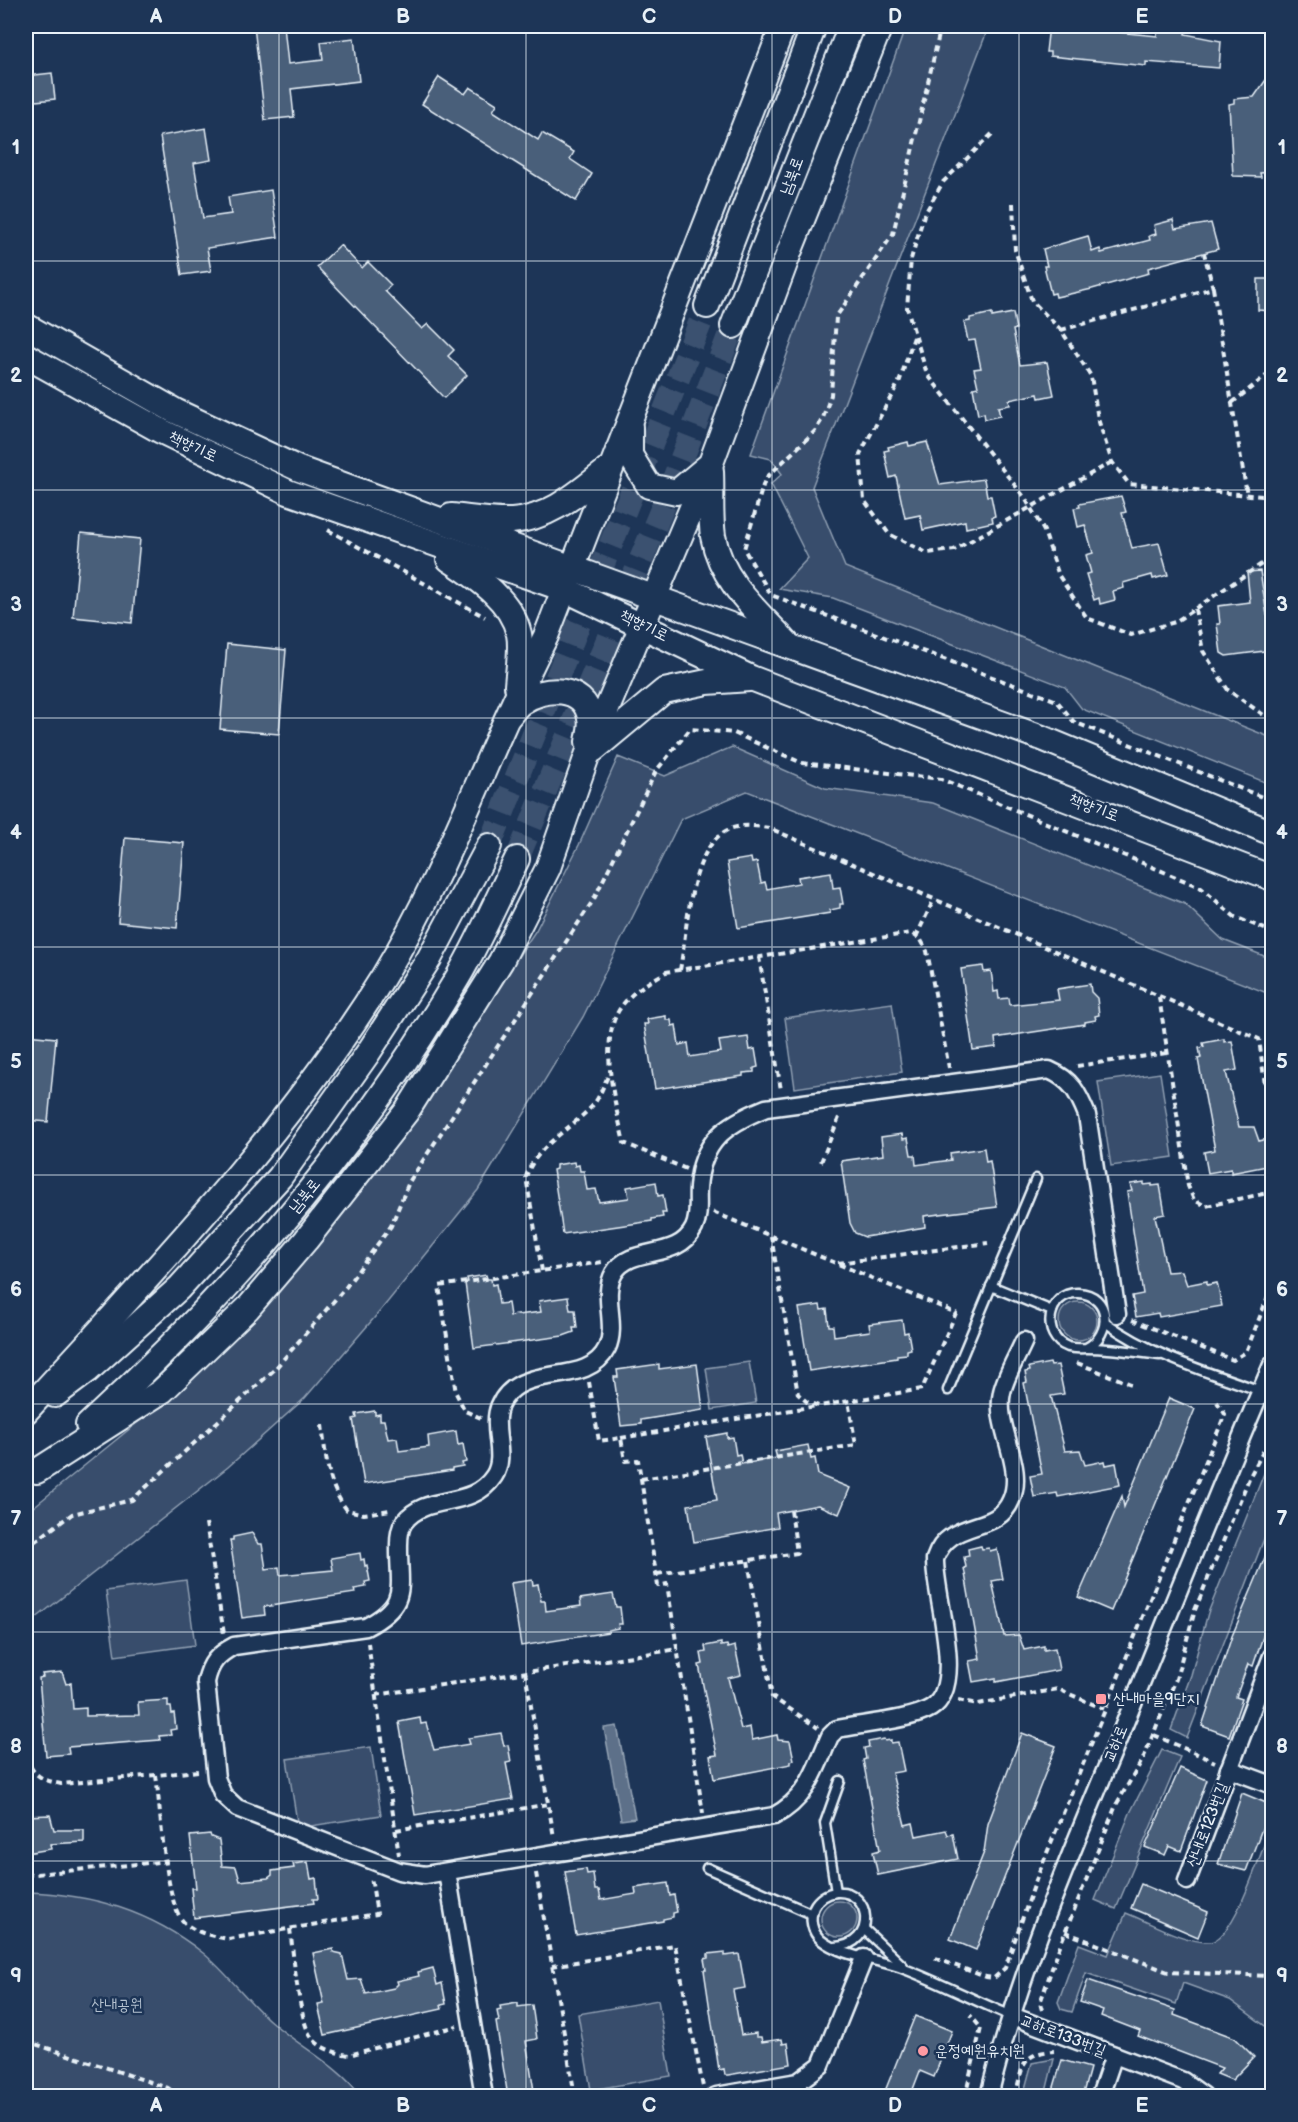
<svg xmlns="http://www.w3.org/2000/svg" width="1298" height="2122" viewBox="0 0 1298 2122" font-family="'Balsamiq Sans','Poor Story',sans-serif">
<rect width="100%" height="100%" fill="#1d3557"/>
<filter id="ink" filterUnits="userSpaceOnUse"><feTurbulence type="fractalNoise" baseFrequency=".0167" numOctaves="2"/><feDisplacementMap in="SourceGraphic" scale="12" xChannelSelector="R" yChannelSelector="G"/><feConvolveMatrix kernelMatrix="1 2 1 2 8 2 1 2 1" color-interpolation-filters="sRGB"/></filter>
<g filter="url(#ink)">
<!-- green -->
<g fill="#374d6c" stroke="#909fb2" stroke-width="1.5">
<polygon points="906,26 989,26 812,487 845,567 1272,738 1272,785 1082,709 1065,687 833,598 779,589 808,558 771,484 782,474 771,459 751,454"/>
<polygon points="732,747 825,788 933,803 1185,904 1223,940 1272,959 1272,995 747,791 681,819 583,1017 478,1190 381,1310 305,1398 228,1467 26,1626 26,1513 148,1414 311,1252 366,1185 536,930 579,845 618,757 665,776"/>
<polygon points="892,1003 902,1072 795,1088 785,1018"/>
<polygon points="1160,1073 1173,1157 1111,1166 1098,1082"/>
<circle cx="1078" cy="1321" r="19"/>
<polygon points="749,1362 756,1403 712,1410 706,1368"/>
<polygon points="1272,1458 1272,1518 1187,1738 1171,1730 1191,1675 1208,1613 1265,1471"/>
<polygon points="186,1580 195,1645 115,1656 106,1591"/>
<polygon points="371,1747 381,1815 298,1828 287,1759"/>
<polygon points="1162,1750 1180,1757 1116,1909 1095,1900 1130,1813"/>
<path d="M1272,1823V2031L1230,2000L1183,1983L1176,2004L1086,1973L1072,2012L1061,2009L1058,2002L1079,1944L1108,1955L1126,1913C1149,1922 1185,1943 1209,1942C1234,1942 1263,1846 1272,1823Z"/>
<path d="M26,1892C92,1894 150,1911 203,1953C229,1974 248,2003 274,2024C303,2049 339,2066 361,2096H26Z"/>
<circle cx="839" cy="1919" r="18"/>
<polygon points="658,2000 671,2076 591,2090 578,2014"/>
<polygon points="1054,2059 1045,2096 1023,2096 1032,2063"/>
</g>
<!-- water -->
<polygon fill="#5d7089" stroke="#95a4b5" stroke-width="1.5" points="617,1726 635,1818 621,1820 604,1728"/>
<!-- building -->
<g fill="#495e7a" stroke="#e8f1f8" stroke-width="1.5">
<polygon points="254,26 284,26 288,64 323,60 321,42 354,38 359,81 291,89 294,117 265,120"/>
<polygon points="1049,26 1095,26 1108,27 1107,31 1157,36 1157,32 1166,32 1166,26 1186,26 1185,34 1221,41 1219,68 1146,62 1146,66 1050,56 1050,52 1046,52"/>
<polygon points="52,73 55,99 26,102 26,76"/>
<polygon points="1270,74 1272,172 1260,173 1261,177 1233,176 1229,104 1234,103 1234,99 1254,97"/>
<polygon points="439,77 465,94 470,87 497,104 493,111 538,140 542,133 574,152 570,159 592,174 576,201 422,104"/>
<polygon points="206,128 211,160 194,163 203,218 231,214 228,197 271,190 278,237 207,248 211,271 182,275 160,136"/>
<polygon points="1173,220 1175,229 1211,223 1218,249 1148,268 1149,273 1092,289 1056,297 1055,293 1051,294 1044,266 1047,266 1043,249 1088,236 1092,252 1100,249 1101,253 1150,240 1149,236 1156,234 1154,225"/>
<polygon points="340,245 362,268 368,262 391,285 385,291 422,329 428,324 454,350 448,356 467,375 444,398 317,267"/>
<polygon points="1258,279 1272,279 1272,311 1258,310"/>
<polygon points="992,313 992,317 1013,313 1016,329 1013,330 1020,365 1047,362 1054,395 1039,398 1038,394 1009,400 1010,405 998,407 1000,416 985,419 984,413 978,415 973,388 978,387 974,369 981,368 975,340 968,341 964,322 970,321 970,318"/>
<polygon points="908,442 909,446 927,442 940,485 984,479 987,496 991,496 995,516 992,517 993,522 966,528 965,521 923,530 920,515 905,518 896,476 890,478 884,451 889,450 888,447"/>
<polygon points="1121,496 1126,512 1122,513 1132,548 1159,543 1168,575 1153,579 1152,575 1123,583 1124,588 1113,591 1115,600 1100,604 1099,598 1094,600 1086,574 1091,573 1086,555 1093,553 1085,525 1078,527 1074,508 1080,507 1079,504"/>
<polygon points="81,533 140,539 132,623 73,617"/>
<polygon points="1260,571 1267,615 1272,614 1272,650 1226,656 1221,653 1217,624 1220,624 1218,606 1250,602 1247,572"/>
<polygon points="227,644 286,650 279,734 220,729"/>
<polygon points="125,838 184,843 177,928 118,922"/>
<polygon points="751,858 752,863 757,862 761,883 765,882 767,889 799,883 798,877 831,872 833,888 840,887 843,904 840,904 840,908 830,910 830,913 738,928 727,862"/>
<polygon points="983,966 984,972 991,971 994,992 998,991 999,999 1009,998 1010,1005 1059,1000 1057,989 1090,984 1091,992 1097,998 1099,1015 1095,1016 1096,1020 1085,1022 1085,1024 995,1038 996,1047 973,1050 961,969"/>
<polygon points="666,1016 666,1020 671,1020 672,1026 676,1025 679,1045 688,1043 690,1057 721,1052 719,1041 748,1037 750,1050 755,1049 758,1067 754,1068 754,1072 743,1073 743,1076 655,1089 644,1024 648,1024 647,1019"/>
<polygon points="26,1035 56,1038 48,1122 26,1120"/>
<polygon points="1224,1039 1224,1042 1232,1041 1237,1070 1226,1072 1239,1127 1254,1127 1259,1141 1272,1138 1272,1165 1231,1173 1231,1169 1208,1173 1204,1152 1215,1150 1198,1059 1201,1058 1199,1048 1204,1047 1203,1043"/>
<polygon points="902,1134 903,1139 908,1138 911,1155 915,1155 916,1165 951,1160 950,1153 984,1148 986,1162 990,1161 997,1207 924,1216 925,1227 865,1237 855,1233 850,1223 841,1161 883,1155 881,1137"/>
<polygon points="574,1162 575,1166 579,1165 580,1171 584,1171 587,1190 596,1189 599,1202 629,1198 627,1187 656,1182 658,1196 663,1195 666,1213 662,1213 663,1217 652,1219 652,1221 563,1234 553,1170 556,1169 556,1165"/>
<polygon points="1144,1182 1144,1185 1152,1184 1152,1186 1160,1185 1165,1214 1155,1216 1167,1272 1182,1271 1187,1285 1207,1281 1207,1285 1217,1283 1222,1306 1159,1317 1158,1313 1136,1317 1132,1296 1143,1294 1127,1192 1132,1191 1130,1184"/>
<polygon points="486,1275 487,1279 491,1279 492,1285 496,1284 499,1304 508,1303 510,1316 541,1312 539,1301 568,1297 570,1310 575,1310 577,1328 573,1328 574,1332 563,1336 474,1348 465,1283 468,1282 467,1278"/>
<polygon points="820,1305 821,1310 827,1309 829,1326 833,1326 834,1336 870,1331 869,1324 902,1320 904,1333 908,1332 911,1349 907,1350 907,1354 897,1355 897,1358 809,1371 799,1308"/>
<polygon points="1050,1363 1051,1366 1058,1365 1064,1394 1051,1396 1065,1451 1080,1450 1085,1465 1105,1461 1106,1465 1116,1463 1120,1485 1058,1497 1057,1493 1034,1497 1030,1476 1042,1474 1024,1383 1027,1382 1025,1372 1030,1371 1029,1367"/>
<polygon points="659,1364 659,1369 697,1364 703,1410 641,1420 641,1424 621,1426 614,1377 618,1377 617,1370"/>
<polygon points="1169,1398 1195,1409 1111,1611 1078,1597 1122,1496 1124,1507"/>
<polygon points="375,1411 375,1415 380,1414 380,1420 384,1420 388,1439 397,1438 399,1451 429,1447 428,1436 456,1431 458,1445 463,1444 466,1462 462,1463 463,1466 452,1468 452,1470 364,1484 353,1419 357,1418 356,1414"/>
<polygon points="727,1433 727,1438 733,1437 736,1455 740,1454 742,1464 777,1458 775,1451 808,1445 811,1459 815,1458 818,1475 850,1488 839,1514 818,1505 776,1513 778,1527 694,1542 688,1505 717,1500 706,1437"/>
<polygon points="252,1533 258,1544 262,1544 266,1569 279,1567 280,1575 333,1570 331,1558 360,1553 361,1560 364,1559 365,1566 367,1565 370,1581 365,1582 366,1587 354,1589 355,1593 264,1607 265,1615 242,1618 230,1540 233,1540 233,1537"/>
<polygon points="1271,1543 1272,1610 1253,1666 1248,1664 1236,1697 1242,1699 1229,1736 1202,1726 1232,1636"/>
<polygon points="981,1546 982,1549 989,1548 990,1551 997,1549 1003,1579 992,1581 1004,1636 1019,1635 1024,1650 1044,1646 1044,1650 1055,1648 1059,1670 996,1682 996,1678 973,1682 969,1661 980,1659 964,1568 966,1567 964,1557 969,1556 968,1549"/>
<polygon points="532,1580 533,1585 538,1584 541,1601 545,1601 546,1611 581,1606 580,1599 613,1594 616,1607 620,1607 622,1624 618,1624 619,1628 608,1630 609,1632 521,1646 511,1583"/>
<polygon points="721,1643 721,1646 727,1645 728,1648 735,1646 741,1675 728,1678 741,1729 750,1727 752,1740 777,1735 778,1740 790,1741 794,1760 791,1761 791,1764 714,1779 710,1756 717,1755 699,1665 703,1664 701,1653 706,1652 705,1646"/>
<polygon points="62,1672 66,1684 71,1683 73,1709 86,1708 86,1716 139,1715 138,1702 168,1700 168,1707 171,1707 172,1714 174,1713 176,1729 170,1730 171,1735 159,1736 160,1740 68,1747 69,1754 46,1756 39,1678 43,1677 42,1674"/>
<polygon points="420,1718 421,1724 426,1723 434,1750 470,1744 468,1738 501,1733 504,1746 508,1745 511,1762 506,1763 513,1799 415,1815 399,1722"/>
<polygon points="1022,1733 1056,1746 976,1950 950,1939 984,1852 988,1824"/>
<polygon points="884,1739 885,1741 891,1740 891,1743 898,1742 904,1771 892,1773 905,1825 913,1823 916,1836 946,1830 948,1835 953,1834 958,1859 878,1875 873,1852 880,1850 863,1760 866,1759 864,1748 869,1747 868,1742"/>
<polygon points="1180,1768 1207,1780 1181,1851 1169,1846 1165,1855 1145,1847"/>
<polygon points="1242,1793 1271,1805 1246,1871 1218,1864"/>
<polygon points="50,1815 54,1830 84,1830 84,1842 50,1844 51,1849 26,1853 26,1816"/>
<polygon points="210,1834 211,1837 219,1840 222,1866 236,1867 240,1881 268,1878 272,1875 272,1871 294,1868 293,1864 308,1862 311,1879 316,1878 318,1899 313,1899 314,1903 194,1918 191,1888 196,1888 190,1836"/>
<polygon points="586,1869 587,1874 593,1873 595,1890 599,1890 601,1900 636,1894 635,1888 668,1883 670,1896 674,1895 677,1912 673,1913 673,1917 663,1919 663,1921 576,1935 565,1872"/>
<polygon points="1141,1884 1208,1912 1198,1937 1131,1908"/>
<polygon points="333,1949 333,1952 342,1954 348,1980 361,1979 366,1994 394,1988 398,1984 397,1981 419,1976 418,1972 433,1968 437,1985 442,1983 446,2004 441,2005 442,2009 325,2035 318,2005 324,2004 313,1953"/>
<polygon points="725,1952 725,1956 739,1954 745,1988 733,1990 741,2035 756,2033 756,2037 761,2037 762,2042 782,2039 783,2044 788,2043 791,2064 728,2075 725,2075 724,2069 719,2070 704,1970 706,1970 704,1959 708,1958 708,1954"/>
<polygon points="1088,1980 1175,2010 1174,2015 1235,2038 1254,2057 1232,2080 1217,2074 1222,2068 1138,2036 1140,2031 1101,2016 1103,2010 1080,2002"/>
<polygon points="518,2003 518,2007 532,2005 537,2039 526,2041 535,2097 508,2097 496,2022 499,2021 497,2011 501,2010 500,2006"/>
<polygon points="915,2016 952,2031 934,2077 920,2071 910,2097 899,2097 885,2091"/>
<polygon points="1062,2060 1090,2068 1082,2097 1051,2097"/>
</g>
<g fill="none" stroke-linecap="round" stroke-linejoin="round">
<!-- secondary-tunnel -->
<g stroke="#3b516f" stroke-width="24" stroke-dasharray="24 12" stroke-linecap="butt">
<polyline points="489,846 707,306"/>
<polyline points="517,859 669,492 733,326"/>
</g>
<defs>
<g id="lane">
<polyline points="991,1286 1052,1311"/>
<path d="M1105,1322C1152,1356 1207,1372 1261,1391"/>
<path d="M1086,1348C1113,1335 1111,1294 1078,1293C1047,1292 1040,1337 1068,1347C1075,1349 1080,1348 1087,1348C1111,1348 1136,1352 1160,1355"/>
<polyline points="948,1390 1036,1179"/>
<polyline points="707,1868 812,1914"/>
<polyline points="836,1892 825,1823 840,1781"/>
<polyline points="864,1929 903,1966"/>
<path d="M835,1947C878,1945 872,1889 836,1892C827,1893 818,1899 814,1907C809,1919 812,1932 821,1940C843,1958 882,1959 907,1970C943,1984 977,2002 1012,2016"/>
</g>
<g id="street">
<path d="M1024,1341C1017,1357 1006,1375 1002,1392C994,1427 1026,1466 1011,1500C997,1535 949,1517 935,1559C934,1596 967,1686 931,1708C912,1720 861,1724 837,1729L830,1736C815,1770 808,1798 774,1816L425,1875L399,1871L237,1808L223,1795L216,1778L206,1682C210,1663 217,1655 234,1646L366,1627C411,1603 398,1587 399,1544C399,1537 400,1528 404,1522C427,1492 471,1511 494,1476C511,1450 479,1414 514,1388C541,1368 590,1383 607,1348C618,1324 601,1296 614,1273C631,1244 677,1262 694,1228C700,1215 697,1201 698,1188C701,1141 726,1124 766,1108L1049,1070C1072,1080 1078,1093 1087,1115L1117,1314"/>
<polyline points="1229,1769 1272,1785"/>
<polyline points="447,1872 484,2096"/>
<polyline points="1187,1881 1272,1656"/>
<polyline points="1012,2016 1183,2081 1204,2096"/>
<polyline points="716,2096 798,2082 821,2065 864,1958"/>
<path d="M989,2096C1019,1971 1073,1849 1122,1730C1172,1608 1220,1485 1272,1365"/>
<polyline points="1100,2096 1114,2055"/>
</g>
<g id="secondary">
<polyline points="707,306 814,26"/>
<polyline points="26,326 175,411 299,469 1042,738 1272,833"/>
<polyline points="733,326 851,26"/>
<polyline points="26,356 161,431 288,492 564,589 751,678 1272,878"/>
<polyline points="630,427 630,455 649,486 677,492 707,467"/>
<path d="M711,471C712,492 710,515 713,536C721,581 756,610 786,642"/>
<path d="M451,516C471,518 493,522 512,521C552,518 580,491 610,468"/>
<path d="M449,559C476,577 511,599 519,634C522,649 518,670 517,686"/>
<path d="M509,716C513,711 517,705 522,702C544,686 585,685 590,718C592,725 589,735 588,742"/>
<polyline points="593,750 664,691 707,682 749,679"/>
<polyline points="55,1395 87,1371 179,1288 280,1177 368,1053 429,959 489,846"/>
<path d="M26,1411C152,1273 284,1137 383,977C449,869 488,748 546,636L783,26"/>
<path d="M88,1425C231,1294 359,1145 458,977C480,939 498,898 517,859"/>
<polyline points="37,1471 162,1391 248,1308 306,1240 407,1111 501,961 548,868 587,756 711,463 790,250 880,26"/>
</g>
</defs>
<!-- lane casing -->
<use href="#lane" stroke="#e8f1f8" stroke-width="13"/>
<!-- street casing -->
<use href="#street" stroke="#e8f1f8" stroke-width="21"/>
<!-- secondary casing -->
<use href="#secondary" stroke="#e8f1f8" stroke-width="28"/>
<!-- path -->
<g stroke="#e8f1f8" stroke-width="4" stroke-dasharray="6 4.5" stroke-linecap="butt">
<polyline points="941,26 893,234 836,317 831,395 823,418 815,431 765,479 744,549 771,595 1057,701 1074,722 1272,801"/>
<polyline points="992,134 943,182 924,215 911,259 907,308 927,374 1025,498 1044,531 1059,576 1087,618 1131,635 1175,622 1272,557"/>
<polyline points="1013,203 1015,250 1032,301 1061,330 1091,376 1098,419 1112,462 1129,484 1272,497"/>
<polyline points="1213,288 1247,495"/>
<polyline points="1061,330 1213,288 1204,253"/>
<polyline points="914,337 900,380 860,454 864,500 889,534 927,553 954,550 1112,462"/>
<polyline points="1232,403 1272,371"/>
<polyline points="328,530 485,617"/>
<polyline points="1195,609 1203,651 1228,690 1265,716 1272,718"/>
<polyline points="916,937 934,899"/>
<polyline points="759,957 781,1090"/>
<path d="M680,970C687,932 689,854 724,832C738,823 755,826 769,828L1259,1039L1272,1139"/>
<polyline points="1159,997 1188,1186 1194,1200 1206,1206 1272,1192"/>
<polyline points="1077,1066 1167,1053"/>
<polyline points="821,1162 840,1115"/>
<path d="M686,1169L624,1143C616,1106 598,1045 619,1010C630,992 649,982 666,972L911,933L921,940L927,951L949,1068"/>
<polyline points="713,1212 956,1313 922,1389 819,1406 807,1402 798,1394 771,1236"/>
<polyline points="838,1263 988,1243"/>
<path d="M542,1271L526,1177C536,1145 572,1129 594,1104C600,1096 604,1084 609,1074"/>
<polyline points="1132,1320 1233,1360 1246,1352 1272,1286"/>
<polyline points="1077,1363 1131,1384"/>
<polyline points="589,1382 599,1441 621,1438 625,1461 638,1460 658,1586 667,1584 703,1813"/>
<polyline points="481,1418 465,1411 456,1393 439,1286 602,1262"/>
<path d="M322,1425C326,1457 327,1485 347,1510L364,1514L390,1510"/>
<polyline points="621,1438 816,1406"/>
<polyline points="641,1479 856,1445 848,1401"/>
<polyline points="206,1523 224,1634"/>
<polyline points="26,1548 72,1514 132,1500 274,1370 346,1287 391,1226 409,1182 594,899 656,771 690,729 734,733 802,763 941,779 1200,887 1235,917 1272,932"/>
<polyline points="748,1561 772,1697 818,1728"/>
<polyline points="657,1574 797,1553 791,1510"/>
<polyline points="368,1643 399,1855"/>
<polyline points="525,1672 554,1837"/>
<polyline points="376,1695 678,1649"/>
<polyline points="958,1700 978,1704 1058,1689 1104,1709"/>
<polyline points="1154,1735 1215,1762"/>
<path d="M26,1757C33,1776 42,1780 61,1784L199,1771"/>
<path d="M156,1775C160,1805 165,1900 182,1920C193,1933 213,1936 228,1939L377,1914L371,1877"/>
<polyline points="396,1830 549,1804"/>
<polyline points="536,1873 575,2096"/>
<polyline points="26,1875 168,1861"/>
<path d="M290,1929C293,1951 299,2023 312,2038C321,2049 336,2053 349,2055L457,2026"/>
<polyline points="1065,1932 1168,1972 1272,1976"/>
<polyline points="935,1958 986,1977 994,1978 1005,1968 1036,1880 1225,1414 1217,1402"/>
<polyline points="552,1966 675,1945 703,2087"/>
<polyline points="1042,2010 1040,2003 1059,1948 1116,1805 1143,1759 1176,1679 1195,1610 1250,1476 1264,1450 1272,1440"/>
<polyline points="26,2041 168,2088 178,2096"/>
<polyline points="965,2096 981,2028 970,2015"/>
<path d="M1015,2096C1023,2068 1020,2053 1054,2051"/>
</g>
<!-- lane -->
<use href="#lane" stroke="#1d3557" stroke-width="8"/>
<!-- street -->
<use href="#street" stroke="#1d3557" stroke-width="16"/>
<!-- secondary -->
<use href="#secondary" stroke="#1d3557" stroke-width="24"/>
</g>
</g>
<!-- grid -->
<path fill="none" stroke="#e8f1f8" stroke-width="1.5" stroke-opacity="0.55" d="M279,26V2096M526,26V2096M772,26V2096M1019,26V2096M26,261H1272M26,490H1272M26,718H1272M26,947H1272M26,1175H1272M26,1404H1272M26,1632H1272M26,1861H1272"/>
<!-- markers -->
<g fill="#ff9aa2" stroke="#1d3557" stroke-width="2">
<rect x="1095" y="1693" width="12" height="12" rx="3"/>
<circle cx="923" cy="2051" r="6"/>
</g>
<g text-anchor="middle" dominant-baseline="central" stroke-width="5" stroke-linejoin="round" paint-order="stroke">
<!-- street labels -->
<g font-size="16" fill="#e8f1f8" stroke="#1d3557">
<text transform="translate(792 176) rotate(-69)">남북로</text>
<text transform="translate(193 447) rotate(25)">책향기로</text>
<text transform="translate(644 626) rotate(26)">책향기로</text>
<text transform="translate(1094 808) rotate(21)">책향기로</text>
<text transform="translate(305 1196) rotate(-51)">남북로</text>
<text transform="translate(1116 1744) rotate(-68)">교하로</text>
<text transform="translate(1208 1825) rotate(-69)">산내로123번길</text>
<text transform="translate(1063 2036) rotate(21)">교하로133번길</text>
</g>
<!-- poi labels -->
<g font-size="16" fill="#e8f1f8" stroke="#1d3557" text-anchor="start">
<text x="1113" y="1699">산내마을9단지</text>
<text x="935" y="2051">운정예원유치원</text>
</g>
<!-- park labels -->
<g font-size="16" fill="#b3c0ce" stroke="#1d3557">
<text x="117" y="2005">산내공원</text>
</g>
</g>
<!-- margin -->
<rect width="1298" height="2122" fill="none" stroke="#1d3557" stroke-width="66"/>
<rect x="33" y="33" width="1232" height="2056" fill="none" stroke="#e8f1f8" stroke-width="2"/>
<g font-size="20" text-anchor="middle" font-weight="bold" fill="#e8f1f8">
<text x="156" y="23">A</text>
<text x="403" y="23">B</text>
<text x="649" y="23">C</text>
<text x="895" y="23">D</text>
<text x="1142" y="23">E</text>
<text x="16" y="154">1</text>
<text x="1282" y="154">1</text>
<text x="16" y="382">2</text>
<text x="1282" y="382">2</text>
<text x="16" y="611">3</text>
<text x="1282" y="611">3</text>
<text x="16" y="839">4</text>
<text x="1282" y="839">4</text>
<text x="16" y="1068">5</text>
<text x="1282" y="1068">5</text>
<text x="16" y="1296">6</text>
<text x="1282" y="1296">6</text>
<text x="16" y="1525">7</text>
<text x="1282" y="1525">7</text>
<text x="16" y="1753">8</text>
<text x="1282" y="1753">8</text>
<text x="16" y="1982">9</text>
<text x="1282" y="1982">9</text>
<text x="156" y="2112">A</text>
<text x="403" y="2112">B</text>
<text x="649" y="2112">C</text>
<text x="895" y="2112">D</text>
<text x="1142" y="2112">E</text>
</g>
</svg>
